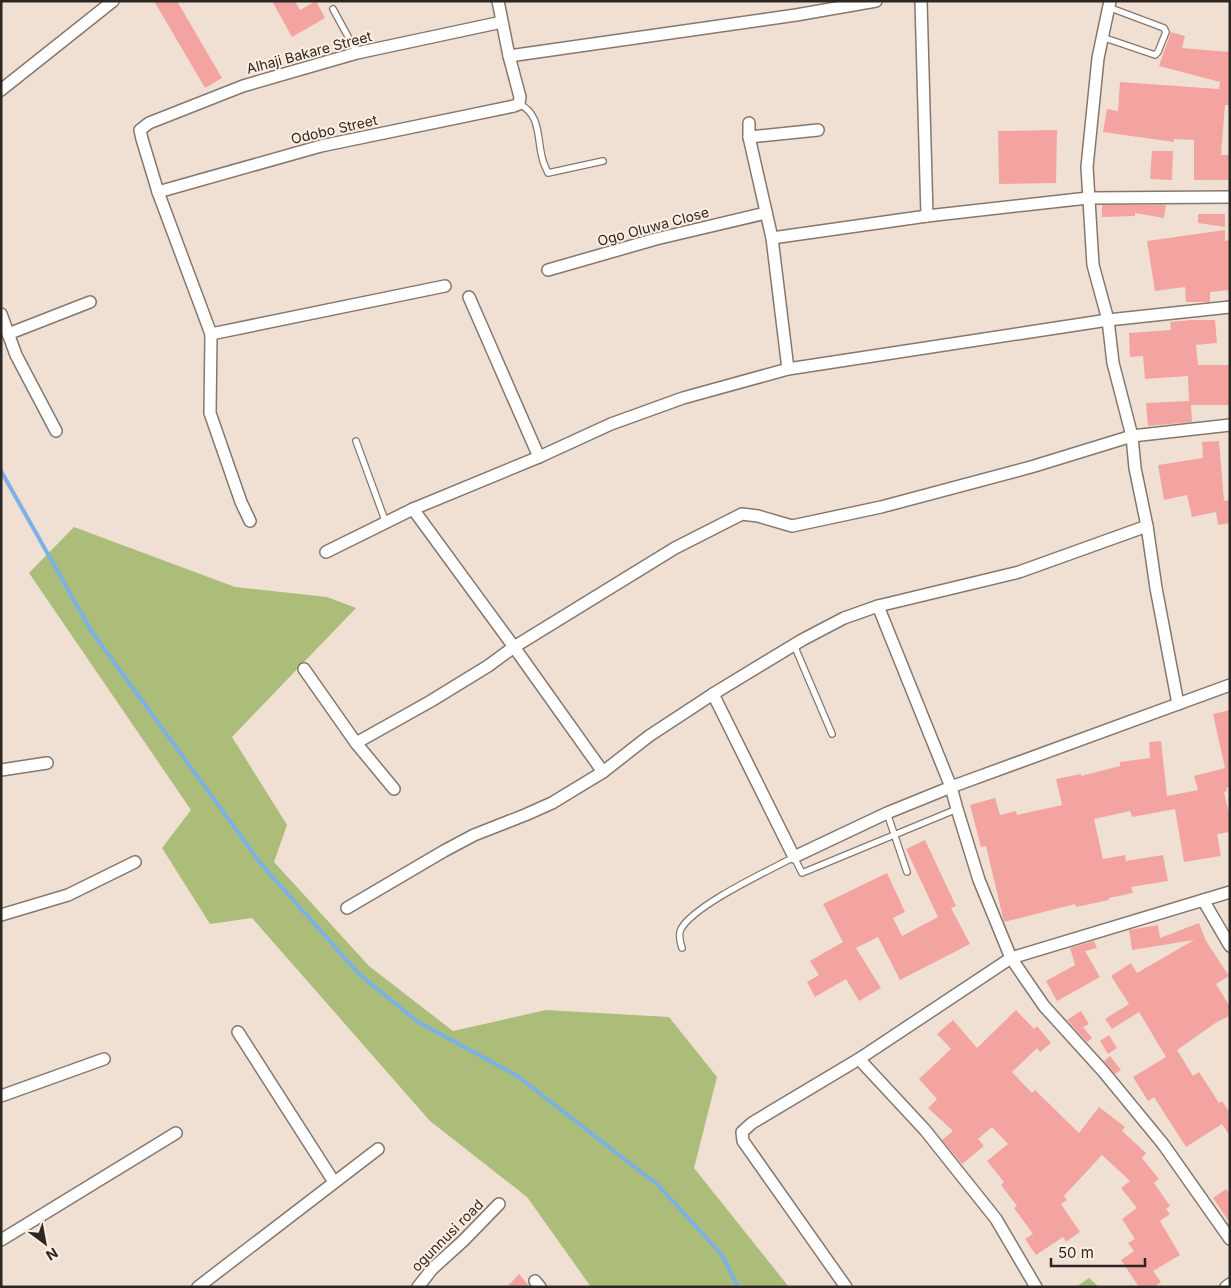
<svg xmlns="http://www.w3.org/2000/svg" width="1231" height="1288" viewBox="0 0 1231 1288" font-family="Inter,sans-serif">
<rect width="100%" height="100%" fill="#f0e0d4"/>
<!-- forest -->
<g fill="#abbd78">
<polygon points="74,527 235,587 327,597 356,608 232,737 287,825 274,862 369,966 453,1031 546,1010 669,1017 717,1077 694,1168 789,1287 591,1287 527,1197 430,1121 252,918 210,924 162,848 191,810 29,573"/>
<polygon points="1089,1278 1099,1287 1076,1287"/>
</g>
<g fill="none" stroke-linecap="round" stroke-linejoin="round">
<!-- stream -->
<polyline stroke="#7cb1e5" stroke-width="4" points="1,471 92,632 262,865 360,975 418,1022 516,1075 658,1185 722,1255 738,1287"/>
</g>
<!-- building -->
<g fill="#f3a4a0">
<polygon points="154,1 177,1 222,78 205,88"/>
<polygon points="272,1 295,1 300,10 316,1 325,18 292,37"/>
<polygon points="1171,32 1185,36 1182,48 1230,52 1230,105 1225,105 1221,155 1230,155 1230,180 1194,180 1194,140 1174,139 1174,142 1103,132 1107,109 1118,111 1120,82 1219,89 1220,82 1159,66"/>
<polygon points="1057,130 1056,183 999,184 998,131"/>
<polygon points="1152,151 1173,151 1172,180 1150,179"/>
<polygon points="1102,205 1166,205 1164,218 1135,213 1135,216 1102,217"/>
<polygon points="1198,214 1225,214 1225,227 1198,223"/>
<polygon points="1225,230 1225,241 1230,240 1230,290 1210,292 1210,302 1186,302 1185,287 1155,291 1147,241"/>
<polygon points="1191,320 1215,320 1217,343 1196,345 1198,365 1230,365 1230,405 1191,405 1192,422 1148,426 1146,403 1189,401 1188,376 1145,379 1143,356 1130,357 1129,333 1171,330 1170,322"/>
<polygon points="1219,441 1224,501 1230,500 1230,523 1218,525 1216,512 1192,517 1187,495 1164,500 1158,465 1203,458 1202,442"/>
<polygon points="1230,710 1230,787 1226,788 1227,791 1224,792 1229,814 1230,832 1217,834 1221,856 1184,862 1175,809 1132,817 1130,811 1094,819 1103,859 1125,855 1126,861 1163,855 1168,881 1131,887 1133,893 1109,898 1109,900 1076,907 1075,904 1004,922 986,846 981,847 970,805 995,798 1000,815 1016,811 1017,815 1062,805 1056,779 1081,774 1081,776 1120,766 1120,762 1150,758 1149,742 1161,741 1167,796 1198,790 1194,776 1225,768 1213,714"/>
<polygon points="925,840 956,906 951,908 970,944 900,980 878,937 856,948 881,988 859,1001 846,979 815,997 807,982 819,975 810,961 843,942 823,904 887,873 905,912 893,918 902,936 938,917 906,849"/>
<polygon points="1199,923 1206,941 1229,976 1216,984 1230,1007 1230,1016 1217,1022 1177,1050 1193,1076 1199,1072 1219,1103 1222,1101 1230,1113 1230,1136 1222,1124 1186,1147 1154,1097 1148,1101 1133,1077 1166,1057 1139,1012 1112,1029 1105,1019 1129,1004 1111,976 1131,963 1137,973 1194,940 1132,950 1129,930 1158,925 1160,938"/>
<polygon points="1094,941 1097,948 1085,951 1100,977 1057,1001 1046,981 1075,965 1070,948"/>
<polygon points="1016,1010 1034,1029 1037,1026 1051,1043 1040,1052 1037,1048 1012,1072 1032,1093 1035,1090 1079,1133 1099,1107 1125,1127 1122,1131 1146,1153 1142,1158 1159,1179 1154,1183 1170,1206 1166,1209 1170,1214 1160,1221 1180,1255 1153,1271 1161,1282 1154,1287 1139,1287 1121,1260 1134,1251 1128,1243 1135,1239 1122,1219 1137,1208 1121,1188 1130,1181 1102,1155 1064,1196 1067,1200 1061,1204 1080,1232 1066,1242 1063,1237 1036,1255 1025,1239 1033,1234 1014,1208 1017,1206 1001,1185 1004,1182 987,1161 1008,1144 992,1127 978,1139 984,1146 962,1164 942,1140 953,1131 928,1108 937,1099 919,1079 951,1049 937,1034 953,1020 977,1048"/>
<polygon points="1081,1011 1089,1024 1083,1027 1092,1038 1087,1042 1067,1020"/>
<polygon points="1109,1035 1117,1048 1108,1054 1100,1041"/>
<polygon points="1110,1056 1121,1070 1115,1074 1104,1061"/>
<polygon points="1226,1189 1230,1194 1230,1223 1213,1198"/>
<polygon points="519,1274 530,1287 507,1287"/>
</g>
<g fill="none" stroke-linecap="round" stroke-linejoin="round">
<defs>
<g id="service">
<polyline points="333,9 357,53"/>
<polyline points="1102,37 1155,55 1158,52 1166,32 1164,28 1108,7"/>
<path d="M519,104C541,114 537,138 542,157C543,163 546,168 548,173L603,161"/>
<polyline points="356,441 386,523"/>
<polyline points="794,645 832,734"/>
<polyline points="887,813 907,872"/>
<path d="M682,948C680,942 678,935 681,929C694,905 768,871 794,857L802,873L957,809"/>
</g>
<g id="minor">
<polyline points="921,1 927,216"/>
<polyline points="1110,1 1098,58 1087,167 1093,265 1108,320 1113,363 1132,436 1135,468 1147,526 1156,588 1178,704"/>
<polyline points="509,56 796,15 876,1"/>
<polyline points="1,90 113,1"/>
<polyline points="749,123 749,137 772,238 788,369"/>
<polyline points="749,137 818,130"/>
<polyline points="158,192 321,146 514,106 519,104 520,97 509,56 498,1"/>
<polyline points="772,238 927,216 1088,198 1230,197"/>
<polyline points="548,270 656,239 766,213"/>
<polyline points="469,297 539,457"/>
<polyline points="1,314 16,355 56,431"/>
<polyline points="8,334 90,302"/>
<polyline points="211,334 445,286"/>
<polyline points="413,509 514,647 603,772"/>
<polyline points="250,521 241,502 210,413 211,334 158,192 142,139 140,130 149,123 243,86 357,53 502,22"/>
<polyline points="326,552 413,509 539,457 611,424 683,398 788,369 1108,320 1230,307"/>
<polyline points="878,606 951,787 957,809 979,880 1011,958 1044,1006 1103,1071 1163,1144 1230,1239"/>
<polyline points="304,669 356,743"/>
<polyline points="713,694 794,857 887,813 951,787 1230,685"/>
<polyline points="1,770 47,763"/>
<polyline points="394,789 356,743 431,701 488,666 514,647 675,548 742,514 758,516 792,526 881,507 1031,467 1132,436 1230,425"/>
<polyline points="1203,900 1230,946"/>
<polyline points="347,908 444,851 474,835 525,815 552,803 603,772 649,736 713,694 802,640 844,618 878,606 1019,572 1147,526"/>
<polyline points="1,915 68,895 135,862"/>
<polyline points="238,1032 334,1182"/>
<polyline points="859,1059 925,1130 996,1219 1036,1287"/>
<polyline points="1,1096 104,1059"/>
<polyline points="1,1240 176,1133"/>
<polyline points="535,1281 540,1287"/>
<polyline points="198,1287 378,1149"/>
<polyline points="418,1287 432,1269 463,1241 499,1204"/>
<polyline points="846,1287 743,1141 742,1132 752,1123 859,1059 1011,958 1230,892"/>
<polyline points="1226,1287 1230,1284"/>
</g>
</defs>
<!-- service casing -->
<use href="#service" stroke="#86776d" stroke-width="8"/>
<!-- minor casing -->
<use href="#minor" stroke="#86776d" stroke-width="14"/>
<!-- service -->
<use href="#service" stroke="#fff" stroke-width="5.5"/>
<!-- minor -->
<use href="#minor" stroke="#fff" stroke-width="11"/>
</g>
<g text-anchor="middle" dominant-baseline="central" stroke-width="4" stroke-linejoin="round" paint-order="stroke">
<!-- street labels -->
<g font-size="14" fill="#2d2723" stroke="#feede1">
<text transform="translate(309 52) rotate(-15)">Alhaji Bakare Street</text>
<text transform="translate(334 129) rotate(-13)">Odobo Street</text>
<text transform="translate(653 226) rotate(-15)">Ogo Oluwa Close</text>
<text transform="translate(447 1235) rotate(-45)">ogunnusi road</text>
</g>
</g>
<!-- border -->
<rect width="1231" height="1288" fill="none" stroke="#2d2723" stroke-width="5"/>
<!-- north arrow -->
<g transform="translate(45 1243) rotate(148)" stroke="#feede1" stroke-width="4" paint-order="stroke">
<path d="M0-4L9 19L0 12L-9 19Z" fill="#2d2723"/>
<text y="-8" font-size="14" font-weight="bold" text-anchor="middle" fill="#2d2723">N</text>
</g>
<!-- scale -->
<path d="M1051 1258v8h94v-8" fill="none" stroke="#2d2723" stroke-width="2.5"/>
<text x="1058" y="1258" font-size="15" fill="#2d2723" stroke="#feede1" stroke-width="4" paint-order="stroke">50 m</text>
</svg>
